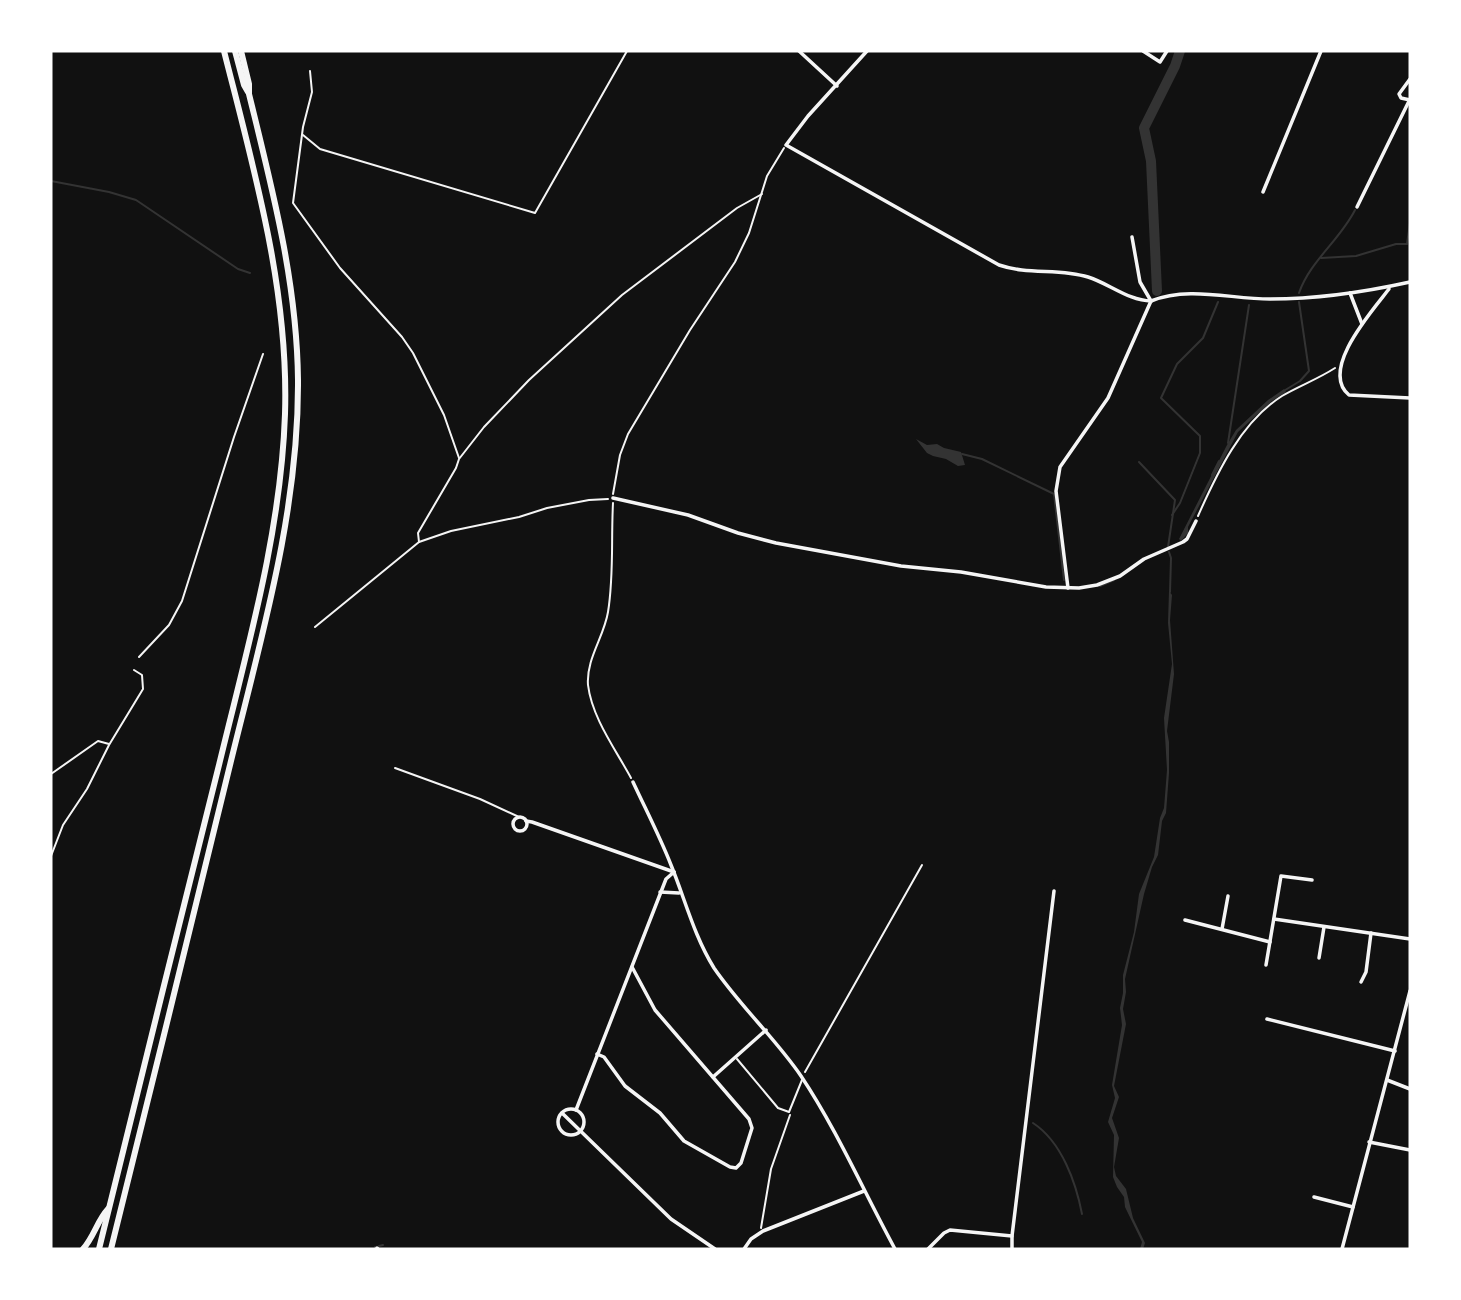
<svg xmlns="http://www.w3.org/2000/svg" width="1461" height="1300" viewBox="0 0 1461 1300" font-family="Barlow,sans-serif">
<rect width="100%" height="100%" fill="#111"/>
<!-- water -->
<g fill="#333">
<polygon points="1284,389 1286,392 1272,401 1238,432 1188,527 1188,533 1181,541 1179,539 1227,445 1236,430 1268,400"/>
<polygon points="916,439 927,445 937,444 944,448 961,452 965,465 958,466 946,459 933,456 927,453"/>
<polygon points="1169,591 1172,595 1170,620 1174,674 1167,731 1169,742 1169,773 1166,813 1162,821 1158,855 1152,867 1144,894 1125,979 1126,992 1123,1009 1126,1024 1114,1086 1119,1097 1112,1118 1119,1138 1114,1167 1116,1176 1126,1189 1133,1218 1145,1243 1143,1249 1140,1249 1142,1242 1125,1207 1124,1197 1117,1187 1113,1177 1114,1135 1108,1122 1115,1098 1112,1085 1122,1025 1120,1008 1123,993 1123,975 1134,932 1139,894 1154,857 1160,818 1164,808 1167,770 1164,718 1172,664 1168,623"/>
</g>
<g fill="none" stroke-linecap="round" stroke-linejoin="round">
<!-- stream -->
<g stroke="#333" stroke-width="2">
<polyline points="51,181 109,192 136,200 238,269 250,273"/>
<polyline points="1321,258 1356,256 1396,244 1407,244 1410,223"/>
<path d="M1299,293C1310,261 1340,240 1355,210"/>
<polyline points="1282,392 1300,381 1309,371 1299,302"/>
<polyline points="1228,443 1249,305"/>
<polyline points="962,454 982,459 1054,494 1064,580"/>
<polyline points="1139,462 1175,500 1168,547"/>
<polyline points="1212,475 1219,461"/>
<polyline points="1172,515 1180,503 1200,453 1200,436 1161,398 1177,364 1203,338 1218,302"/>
<polyline points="1169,552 1171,558 1170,592"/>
<polyline points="1100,586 1114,580"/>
<path d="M1033,1123C1062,1142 1076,1183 1082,1214"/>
<polyline points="379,1246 383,1245"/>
<polyline points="375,1249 375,1247"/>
</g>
<!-- river -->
<polyline stroke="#333" stroke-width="10" points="1157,291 1151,161 1144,128 1175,66 1180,51"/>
<!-- path -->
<g stroke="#f5f5f5" stroke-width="2">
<polyline points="310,71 312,92 303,127 293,203 340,268 402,337 413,353 444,415 459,458"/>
<polyline points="303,135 320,149 535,213 627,51"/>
<polyline points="613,494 620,455 628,434 690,330 735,262 749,233 767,176 784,148"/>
<path d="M613,503C611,539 614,576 608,612C604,637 586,659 588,685C592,718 616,750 631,778"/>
<path d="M1198,516C1217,473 1241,422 1282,396C1299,386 1318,379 1335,368"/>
<polyline points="419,542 418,533 456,468 459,459 484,427 529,380 622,295 737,208 762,194"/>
<polyline points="315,627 419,542 451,531 519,517 547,508 589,500 608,499"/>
<polyline points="139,657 169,625 182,601 234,437 263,354"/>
<polyline points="395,768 480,799 519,817"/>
<polyline points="51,774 98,741 109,744"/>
<polyline points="51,856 63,825 87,789 109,745 143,689 142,675 134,670"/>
<polyline points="805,1072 922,865"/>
<polyline points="761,1228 771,1169 790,1115"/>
</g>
<!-- service -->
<polyline stroke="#f5f5f5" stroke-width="2" points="737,1059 778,1108 789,1112 802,1080"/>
<!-- minor -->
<g stroke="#f5f5f5" stroke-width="3.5">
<polyline points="799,51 837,86"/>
<path d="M867,51L808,116L786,145L999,265C1028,275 1060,268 1088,277C1108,283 1129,301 1151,301"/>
<polyline points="1143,51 1160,62 1167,51"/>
<polyline points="1410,100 1401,98 1399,94 1410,79"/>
<polyline points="1263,192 1321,51"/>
<polyline points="1357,207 1410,99"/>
<polyline points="1132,237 1140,282 1151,301"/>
<path d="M1389,289C1372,311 1319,370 1349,395L1410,398"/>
<polyline points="1350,293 1362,324"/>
<path d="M1151,301C1189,286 1230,299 1270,299C1316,299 1365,292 1410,282"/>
<polyline points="613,498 688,515 738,533 776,543 901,566 961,572 1046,587 1079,588 1097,585 1120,576 1144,559 1183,542 1187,539 1196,521"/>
<polyline points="1068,588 1056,491 1060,467 1108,398 1151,301"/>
<path d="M633,782C646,810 660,837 671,865C685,899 694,936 714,968C740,1006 775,1038 801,1076C837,1130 864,1192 895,1249"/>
<circle cx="520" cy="824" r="7"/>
<polyline points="526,821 532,822 674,872"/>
<polyline points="660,892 679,893"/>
<polyline points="1274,919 1410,939"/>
<polyline points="1185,920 1270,942"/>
<polyline points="1222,929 1228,896"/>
<polyline points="1319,958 1324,927"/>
<polyline points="1266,965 1281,876 1312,880"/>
<polyline points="1361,982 1366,972 1371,933"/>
<polyline points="1267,1019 1395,1051"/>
<polyline points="597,1054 604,1057 625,1086 660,1113 684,1141 730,1167 736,1168 741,1163 752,1128 749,1119 655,1010 632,967"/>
<polyline points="713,1077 766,1030"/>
<polyline points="1387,1080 1410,1089"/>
<circle cx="571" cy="1122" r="13"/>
<polyline points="576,1110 666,879 674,872"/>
<polyline points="562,1113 671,1219 715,1249"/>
<polyline points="1369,1142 1410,1150"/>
<polyline points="1314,1197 1353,1207"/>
<polyline points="377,1248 378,1249"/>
<polyline points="744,1249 751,1239 763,1231 864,1191"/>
<polyline points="928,1249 944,1233 950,1230 1012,1236"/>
<polyline points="1012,1249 1012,1236 1054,891"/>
<polyline points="1342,1249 1410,991"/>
</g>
<!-- motorway -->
<g stroke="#f5f5f5" stroke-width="6">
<polyline points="235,51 244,85 248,92"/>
<path d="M83,1249C94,1237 97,1221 108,1209"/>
<path d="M99,1249C138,1088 179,926 219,765C247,649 281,533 285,414C289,290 254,170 224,51"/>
<path d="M111,1249C151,1088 191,926 230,765C261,638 299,511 298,380C297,282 272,188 249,94V84L241,51"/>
</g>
</g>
<!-- border -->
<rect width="1461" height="1300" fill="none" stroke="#ffffff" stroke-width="105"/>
</svg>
